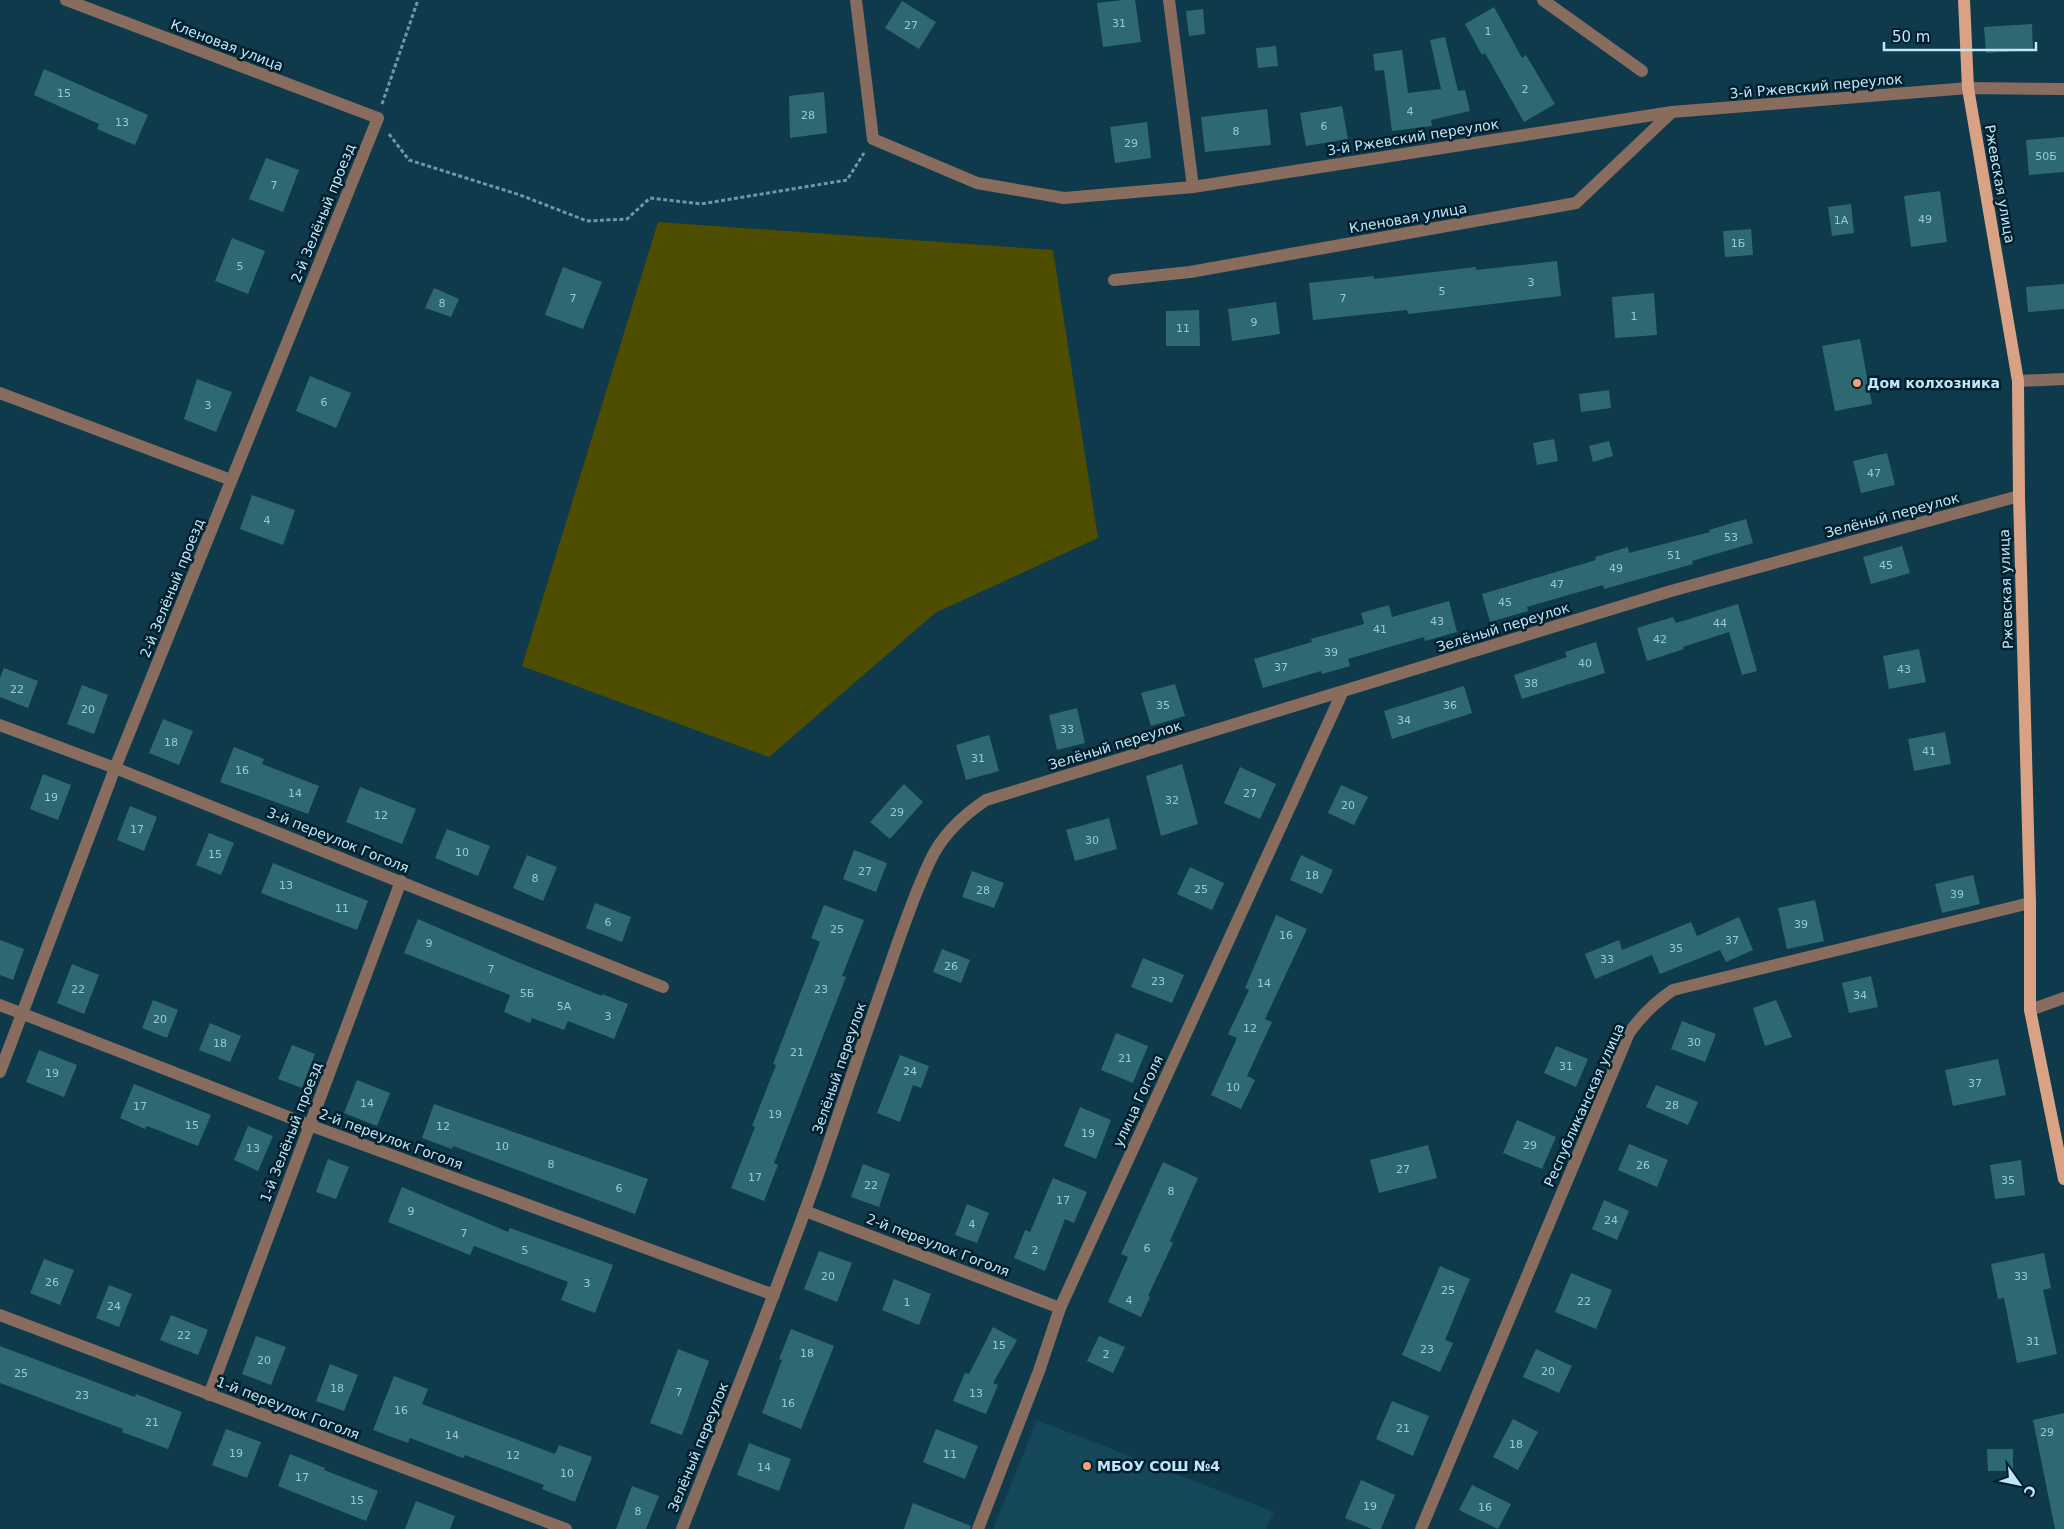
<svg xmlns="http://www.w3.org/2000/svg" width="2064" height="1529" viewBox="0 0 2064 1529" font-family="'DejaVu Sans',sans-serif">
<rect width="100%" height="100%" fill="#0e3a4b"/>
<!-- built -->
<polygon fill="#15475a" points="1037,1420 1274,1512 1266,1529 993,1529"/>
<!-- green -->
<polygon fill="#4f4d00" points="658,222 1053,250 1098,538 935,613 769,757 522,666"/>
<!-- building -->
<g fill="#2e6972">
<polygon points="1123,0 1135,0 1141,42 1103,47 1097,3"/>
<polygon points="902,1 936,22 919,49 885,28"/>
<polygon points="1494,7 1522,58 1526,55 1555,104 1524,122 1485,53 1482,55 1465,24"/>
<polygon points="1203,9 1205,34 1189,36 1186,11"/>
<polygon points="2032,24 2033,50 1986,53 1984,27"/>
<polygon points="1445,37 1458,91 1465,90 1470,111 1431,120 1432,126 1392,131 1384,70 1375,71 1373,54 1402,50 1408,93 1441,89 1430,40"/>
<polygon points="1276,46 1278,66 1258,68 1256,48"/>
<polygon points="44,69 148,115 135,145 97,129 99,124 34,95"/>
<polygon points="824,92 827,133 790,138 789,96"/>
<polygon points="1342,106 1348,139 1306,146 1300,113"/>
<polygon points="1267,109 1271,145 1205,152 1201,117"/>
<polygon points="1147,122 1151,158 1115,163 1110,127"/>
<polygon points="2064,137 2064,172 2029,175 2026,140"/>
<polygon points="266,158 299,170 283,212 249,199"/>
<polygon points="1940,191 1947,242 1911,247 1904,196"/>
<polygon points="1851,204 1854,233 1832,236 1828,207"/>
<polygon points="1751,229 1753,255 1725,257 1723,231"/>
<polygon points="232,238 265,251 248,294 215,281"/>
<polygon points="1557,261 1561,296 1408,314 1407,310 1313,320 1309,283 1374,276 1374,279 1476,267 1476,270"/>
<polygon points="563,267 602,282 583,329 545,315"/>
<polygon points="2064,284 2064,309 2028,312 2026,287"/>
<polygon points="434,288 459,299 451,317 425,308"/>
<polygon points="1654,293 1657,335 1615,338 1612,297"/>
<polygon points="1276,302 1280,334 1232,341 1228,309"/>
<polygon points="1199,310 1200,346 1166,346 1166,311"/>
<polygon points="1860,339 1872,404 1835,411 1822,346"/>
<polygon points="310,376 351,393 336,428 296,411"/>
<polygon points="197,379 232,392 216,432 184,419"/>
<polygon points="1609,390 1611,408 1581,412 1579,394"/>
<polygon points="1554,439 1558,461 1537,465 1533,443"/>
<polygon points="1609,441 1613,456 1593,462 1589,446"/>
<polygon points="1887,453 1895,485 1861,493 1853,461"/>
<polygon points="252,495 295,510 283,545 240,529"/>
<polygon points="1746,519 1753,543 1692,561 1693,564 1604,589 1603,585 1527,607 1528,611 1490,622 1482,594 1596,560 1595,557 1628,547 1629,553 1710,532 1709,530"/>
<polygon points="1902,546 1910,573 1871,584 1863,557"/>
<polygon points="1449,601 1457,632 1425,641 1424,637 1348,659 1350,666 1322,674 1321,671 1263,688 1254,659 1312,642 1311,639 1364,624 1361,613 1389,605 1392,617"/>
<polygon points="1738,604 1757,671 1742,675 1729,632 1683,647 1684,649 1647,661 1637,628 1673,617 1676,623"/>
<polygon points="1596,642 1605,673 1522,699 1514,675 1567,657 1565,652"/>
<polygon points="1919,649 1926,682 1889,689 1883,656"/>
<polygon points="4,668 38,681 28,708 0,697 0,678"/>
<polygon points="1175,684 1185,716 1151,726 1141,693"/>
<polygon points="82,685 108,695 94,734 67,724"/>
<polygon points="1464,686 1472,713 1392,739 1384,711"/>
<polygon points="1077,708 1085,743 1057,750 1049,715"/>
<polygon points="163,719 193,731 179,765 149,753"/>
<polygon points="1945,732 1951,764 1914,771 1908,739"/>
<polygon points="989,735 999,771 966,780 956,745"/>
<polygon points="234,747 264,759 262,764 319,786 308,814 220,782"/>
<polygon points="1182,764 1198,824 1161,836 1146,776"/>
<polygon points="1240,767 1276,784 1260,819 1224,803"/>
<polygon points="43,774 71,785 58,820 30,809"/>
<polygon points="904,784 923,802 890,839 870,822"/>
<polygon points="1341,785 1368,797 1354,825 1328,813"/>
<polygon points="360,787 416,809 402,844 346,822"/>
<polygon points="130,806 157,817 144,851 117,840"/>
<polygon points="1109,818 1117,849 1075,861 1066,830"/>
<polygon points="447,829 490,846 478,876 435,858"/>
<polygon points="209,833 234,843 221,875 196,865"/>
<polygon points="854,850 887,863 876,892 843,879"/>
<polygon points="527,855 557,867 543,901 513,888"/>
<polygon points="1301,855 1333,870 1322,894 1290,880"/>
<polygon points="273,863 368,901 357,930 261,893"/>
<polygon points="1190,867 1224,883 1212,910 1177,894"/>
<polygon points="972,871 1004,883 994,908 962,897"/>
<polygon points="1973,875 1980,904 1942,913 1935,884"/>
<polygon points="1815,900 1824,941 1787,949 1778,908"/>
<polygon points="595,903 631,917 622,942 586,928"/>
<polygon points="824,905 864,920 842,976 846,977 774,1163 778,1165 764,1201 731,1188 755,1127 752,1126 776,1065 773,1064 820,942 811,938"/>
<polygon points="1276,915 1307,929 1265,1019 1272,1022 1247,1076 1255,1080 1241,1109 1211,1095 1237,1038 1228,1034 1249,990 1245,988"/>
<polygon points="1739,917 1753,950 1726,962 1720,950 1660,974 1652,955 1595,979 1585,954 1619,940 1622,950 1691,922 1697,936"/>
<polygon points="418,919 515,961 602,996 602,994 628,1004 614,1039 568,1021 564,1030 532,1018 530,1023 504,1012 510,995 404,953"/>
<polygon points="0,940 24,949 13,980 0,975"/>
<polygon points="942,949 970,960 961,983 933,972"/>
<polygon points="1143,958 1184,975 1172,1003 1131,987"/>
<polygon points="72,964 99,975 84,1014 57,1003"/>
<polygon points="1871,976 1878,1007 1849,1013 1842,983"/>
<polygon points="153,1000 178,1010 167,1038 142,1028"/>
<polygon points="1776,1000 1792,1037 1765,1046 1753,1008"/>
<polygon points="1682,1021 1716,1034 1705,1062 1671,1049"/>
<polygon points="210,1023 241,1036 230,1062 199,1050"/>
<polygon points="1116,1033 1148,1046 1133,1083 1101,1070"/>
<polygon points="292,1045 315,1054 302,1088 278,1079"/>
<polygon points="1556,1046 1588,1059 1576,1087 1544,1073"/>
<polygon points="39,1050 77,1065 64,1097 26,1082"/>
<polygon points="900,1055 929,1066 921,1088 913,1085 900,1122 877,1113"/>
<polygon points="1998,1059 2006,1095 1953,1106 1945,1070"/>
<polygon points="357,1080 390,1093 377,1126 344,1113"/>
<polygon points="134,1084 211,1115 198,1146 147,1126 145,1129 120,1118"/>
<polygon points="1656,1085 1698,1102 1688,1125 1646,1107"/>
<polygon points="434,1104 648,1179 635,1214 453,1146 452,1149 422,1138"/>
<polygon points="1080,1107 1111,1120 1096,1159 1064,1146"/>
<polygon points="1517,1120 1556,1137 1542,1169 1503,1153"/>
<polygon points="248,1126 273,1136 258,1171 234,1160"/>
<polygon points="1629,1144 1668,1160 1657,1187 1618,1170"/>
<polygon points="1428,1145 1437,1178 1379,1193 1370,1160"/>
<polygon points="328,1159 349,1167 336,1199 316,1192"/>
<polygon points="2021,1160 2025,1195 1995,1199 1990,1165"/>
<polygon points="1163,1162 1198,1178 1170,1241 1173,1243 1148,1296 1150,1297 1141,1317 1108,1302 1128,1257 1121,1254"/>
<polygon points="863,1164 890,1174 879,1207 851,1197"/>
<polygon points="1053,1178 1087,1192 1074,1223 1065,1219 1045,1271 1014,1258 1025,1230 1030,1232"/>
<polygon points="402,1187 508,1232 510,1228 613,1265 595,1313 561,1300 568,1282 474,1246 470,1255 388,1222"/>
<polygon points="1604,1200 1629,1211 1617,1240 1592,1229"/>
<polygon points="967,1204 989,1213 977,1243 955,1235"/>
<polygon points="819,1251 852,1263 837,1302 804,1289"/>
<polygon points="2044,1253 2051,1288 2043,1290 2057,1354 2017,1363 2004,1298 1998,1299 1991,1264"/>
<polygon points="44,1259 74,1270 60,1305 30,1293"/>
<polygon points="1440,1266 1470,1279 1445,1340 1453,1343 1440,1372 1402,1355"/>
<polygon points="1571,1273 1612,1290 1596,1329 1555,1312"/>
<polygon points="894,1279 931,1294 919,1325 882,1310"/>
<polygon points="109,1285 132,1294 119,1327 96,1318"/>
<polygon points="171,1315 208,1330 198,1355 160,1340"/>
<polygon points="993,1327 1017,1340 993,1383 998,1385 986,1414 953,1401 965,1373 969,1374"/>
<polygon points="791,1329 834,1346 801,1429 762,1413 782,1360 779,1359"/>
<polygon points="256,1336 286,1347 271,1385 242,1374"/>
<polygon points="1099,1336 1125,1347 1113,1373 1087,1361"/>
<polygon points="0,1346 135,1397 136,1394 182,1412 168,1449 122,1432 123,1429 0,1383"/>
<polygon points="678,1349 709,1361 682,1435 650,1423"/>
<polygon points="1536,1349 1572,1366 1559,1393 1523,1377"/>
<polygon points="330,1364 358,1375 344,1411 316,1401"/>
<polygon points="394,1376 428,1389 422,1404 555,1454 559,1445 592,1457 575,1502 542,1489 544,1485 465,1455 463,1458 410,1438 408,1443 373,1430"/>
<polygon points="1392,1401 1429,1416 1413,1456 1376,1439"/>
<polygon points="2064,1413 2064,1529 2055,1529 2033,1420"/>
<polygon points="1513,1419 1538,1432 1518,1470 1493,1457"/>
<polygon points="226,1429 261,1442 247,1478 212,1465"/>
<polygon points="936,1429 978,1446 965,1479 923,1462"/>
<polygon points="749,1443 791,1459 779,1491 737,1475"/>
<polygon points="1987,1449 2013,1449 2013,1471 1988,1471"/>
<polygon points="290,1454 325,1468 324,1470 378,1491 366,1521 278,1486"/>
<polygon points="1361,1480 1395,1495 1381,1529 1372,1529 1345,1518"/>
<polygon points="1472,1485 1511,1504 1498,1529 1459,1510"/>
<polygon points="632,1486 659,1496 646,1529 616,1529"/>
<polygon points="416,1501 455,1516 450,1529 405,1529"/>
<polygon points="913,1503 971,1526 970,1529 904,1529"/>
</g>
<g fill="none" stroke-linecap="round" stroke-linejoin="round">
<!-- path -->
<g stroke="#6f97a9" stroke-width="3" stroke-dasharray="4 2.5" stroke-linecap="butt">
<polyline points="382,104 418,0"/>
<polyline points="389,134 409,160 520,195 587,221 627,219 650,198 701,204 847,180 864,153"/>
</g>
<!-- minor -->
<g stroke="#886c5e" stroke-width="12">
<polyline points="856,0 873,139 977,183 1064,198 1193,187 1672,112 1968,88 2064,89"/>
<polyline points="1169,0 1193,187"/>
<polyline points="1543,0 1642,71"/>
<polyline points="1114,280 1190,272 1576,203 1672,112"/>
<polyline points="2018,381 2064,379"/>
<polyline points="0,393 231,480"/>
<polyline points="0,725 115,768 663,987"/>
<polyline points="0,1005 309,1125 774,1295"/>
<polyline points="2030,1010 2064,998"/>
<polyline points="0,1072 115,768 378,118 66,0"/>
<polyline points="805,1211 1060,1308"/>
<polyline points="0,1315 566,1529"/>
<polyline points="209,1395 401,881"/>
<path d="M682,1529C729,1409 778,1289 821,1166C841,1106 862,1045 883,985C898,943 911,901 930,861C942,835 962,816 986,800L1671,591L2019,496"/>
<polyline points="978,1529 1039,1371 1060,1308 1342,693"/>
<path d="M1421,1529L1629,1033C1642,1015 1655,1002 1673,990L2030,903"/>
</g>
<!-- major -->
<polyline stroke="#daa285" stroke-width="12" points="1964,0 1968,88 2018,381 2019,496 2030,903 2030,1010 2064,1179"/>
</g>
<!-- markers -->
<g fill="#f0a279" stroke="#00202d" stroke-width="2">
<circle cx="1857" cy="383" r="5"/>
<circle cx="1087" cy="1466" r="5"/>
</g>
<g text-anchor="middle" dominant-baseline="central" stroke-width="5" stroke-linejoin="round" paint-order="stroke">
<!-- number labels -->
<g font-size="11" fill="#9cc7d6">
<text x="1119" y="23">31</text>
<text x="911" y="25">27</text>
<text x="1488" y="31">1</text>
<text x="1525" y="89">2</text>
<text x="64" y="93">15</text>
<text x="1410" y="111">4</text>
<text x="808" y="115">28</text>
<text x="122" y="122">13</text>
<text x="1324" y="126">6</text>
<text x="1236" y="131">8</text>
<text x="1131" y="143">29</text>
<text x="2046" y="156">50Б</text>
<text x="274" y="185">7</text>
<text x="1925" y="219">49</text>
<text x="1841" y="220">1А</text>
<text x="1738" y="243">1Б</text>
<text x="240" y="266">5</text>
<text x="1531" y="282">3</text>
<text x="1442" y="291">5</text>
<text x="573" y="298">7</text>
<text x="1343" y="298">7</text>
<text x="442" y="303">8</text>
<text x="1634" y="316">1</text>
<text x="1254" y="322">9</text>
<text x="1183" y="328">11</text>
<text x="324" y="402">6</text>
<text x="208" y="405">3</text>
<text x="1874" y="473">47</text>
<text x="267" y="520">4</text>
<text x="1731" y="537">53</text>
<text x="1674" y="555">51</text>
<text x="1886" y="565">45</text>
<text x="1616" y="568">49</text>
<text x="1557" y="584">47</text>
<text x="1505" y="602">45</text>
<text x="1437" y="621">43</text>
<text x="1720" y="623">44</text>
<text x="1380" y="629">41</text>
<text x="1660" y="639">42</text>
<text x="1331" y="652">39</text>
<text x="1585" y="663">40</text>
<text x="1281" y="667">37</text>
<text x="1904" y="669">43</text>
<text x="1531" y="683">38</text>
<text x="17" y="689">22</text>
<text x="1163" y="705">35</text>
<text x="1450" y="705">36</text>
<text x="88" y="709">20</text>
<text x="1404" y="720">34</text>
<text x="1067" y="729">33</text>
<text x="171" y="742">18</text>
<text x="1929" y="751">41</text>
<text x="978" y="758">31</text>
<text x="242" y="770">16</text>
<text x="295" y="793">14</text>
<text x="1250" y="793">27</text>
<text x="51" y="797">19</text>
<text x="1172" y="800">32</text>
<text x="1348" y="805">20</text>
<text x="897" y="812">29</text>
<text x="381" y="815">12</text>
<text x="137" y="829">17</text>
<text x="1092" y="840">30</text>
<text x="462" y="852">10</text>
<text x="215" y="854">15</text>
<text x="865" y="871">27</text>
<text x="1312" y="875">18</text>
<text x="535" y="878">8</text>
<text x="286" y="885">13</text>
<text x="1201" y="889">25</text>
<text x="983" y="890">28</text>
<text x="1957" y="894">39</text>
<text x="342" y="908">11</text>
<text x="608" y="922">6</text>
<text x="1801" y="924">39</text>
<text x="837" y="929">25</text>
<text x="1286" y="935">16</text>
<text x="1732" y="940">37</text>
<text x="429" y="943">9</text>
<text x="1676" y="948">35</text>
<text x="1607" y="959">33</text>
<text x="951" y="966">26</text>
<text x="491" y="969">7</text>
<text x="1158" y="981">23</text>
<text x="1264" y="983">14</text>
<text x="78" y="989">22</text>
<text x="821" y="989">23</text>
<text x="527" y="993">5Б</text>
<text x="1860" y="995">34</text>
<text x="564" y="1006">5А</text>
<text x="608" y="1016">3</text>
<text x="160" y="1019">20</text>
<text x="1250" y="1028">12</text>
<text x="1694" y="1042">30</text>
<text x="220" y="1043">18</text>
<text x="797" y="1052">21</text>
<text x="1125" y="1058">21</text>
<text x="1566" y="1066">31</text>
<text x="910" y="1071">24</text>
<text x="52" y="1073">19</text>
<text x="1975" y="1083">37</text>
<text x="1233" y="1087">10</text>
<text x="367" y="1103">14</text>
<text x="1672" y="1105">28</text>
<text x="140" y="1106">17</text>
<text x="775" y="1114">19</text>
<text x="192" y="1125">15</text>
<text x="443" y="1126">12</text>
<text x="1088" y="1133">19</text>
<text x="1530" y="1145">29</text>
<text x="502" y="1146">10</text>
<text x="253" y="1148">13</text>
<text x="551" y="1164">8</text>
<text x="1643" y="1165">26</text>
<text x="1403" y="1169">27</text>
<text x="755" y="1177">17</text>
<text x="2008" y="1180">35</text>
<text x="871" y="1185">22</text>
<text x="619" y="1188">6</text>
<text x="1171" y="1191">8</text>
<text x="1063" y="1200">17</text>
<text x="411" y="1211">9</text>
<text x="1611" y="1220">24</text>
<text x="972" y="1224">4</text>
<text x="464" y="1233">7</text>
<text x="1147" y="1248">6</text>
<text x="525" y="1250">5</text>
<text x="1035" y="1250">2</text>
<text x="828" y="1276">20</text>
<text x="2021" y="1276">33</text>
<text x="52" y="1282">26</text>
<text x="587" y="1283">3</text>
<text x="1448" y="1290">25</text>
<text x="1129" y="1300">4</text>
<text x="1584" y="1301">22</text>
<text x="907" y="1302">1</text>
<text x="114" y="1306">24</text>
<text x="184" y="1335">22</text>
<text x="2033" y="1341">31</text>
<text x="999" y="1345">15</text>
<text x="1427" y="1349">23</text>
<text x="807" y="1353">18</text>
<text x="1106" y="1354">2</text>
<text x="264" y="1360">20</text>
<text x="1548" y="1371">20</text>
<text x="21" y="1373">25</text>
<text x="337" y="1388">18</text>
<text x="679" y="1392">7</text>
<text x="976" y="1393">13</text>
<text x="82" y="1395">23</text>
<text x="788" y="1403">16</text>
<text x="401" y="1410">16</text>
<text x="152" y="1422">21</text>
<text x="1403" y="1428">21</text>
<text x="2047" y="1432">29</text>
<text x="452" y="1435">14</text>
<text x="1516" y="1444">18</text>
<text x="236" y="1453">19</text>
<text x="950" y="1454">11</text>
<text x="513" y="1455">12</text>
<text x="764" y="1467">14</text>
<text x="567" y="1473">10</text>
<text x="302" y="1477">17</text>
<text x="357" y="1500">15</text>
<text x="1370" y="1506">19</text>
<text x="1485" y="1507">16</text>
<text x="638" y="1511">8</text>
</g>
<!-- street labels -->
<g font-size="14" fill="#c1e6f8" stroke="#00202d">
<text transform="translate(227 45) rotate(21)">Кленовая улица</text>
<text transform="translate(1816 86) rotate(-5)">3-й Ржевский переулок</text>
<text transform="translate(1413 137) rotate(-9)">3-й Ржевский переулок</text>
<text transform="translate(2000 184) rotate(80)">Ржевская улица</text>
<text transform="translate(323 213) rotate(-68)">2-й Зелёный проезд</text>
<text transform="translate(1408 218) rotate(-10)">Кленовая улица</text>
<text transform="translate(1892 515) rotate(-15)">Зелёный переулок</text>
<text transform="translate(172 588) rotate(-68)">2-й Зелёный проезд</text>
<text transform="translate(2006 589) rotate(-92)">Ржевская улица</text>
<text transform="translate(1503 627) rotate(-17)">Зелёный переулок</text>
<text transform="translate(1115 745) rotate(-17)">Зелёный переулок</text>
<text transform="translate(338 840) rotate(22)">3-й переулок Гоголя</text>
<text transform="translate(839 1068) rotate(-71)">Зелёный переулок</text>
<text transform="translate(1138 1101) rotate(-65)">улица Гоголя</text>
<text transform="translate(1584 1105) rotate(-66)">Республиканская улица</text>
<text transform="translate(291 1132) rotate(-69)">1-й Зелёный проезд</text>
<text transform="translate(391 1139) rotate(20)">2-й переулок Гоголя</text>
<text transform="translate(938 1245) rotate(21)">2-й переулок Гоголя</text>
<text transform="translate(288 1408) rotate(21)">1-й переулок Гоголя</text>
<text transform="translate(698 1447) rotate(-68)">Зелёный переулок</text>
</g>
<!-- poi labels -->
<g font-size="14" font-weight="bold" fill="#c1e6f8" stroke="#00202d" text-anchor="start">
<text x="1867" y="383">Дом колхозника</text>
<text x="1097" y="1466">МБОУ СОШ №4</text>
</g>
</g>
<!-- north arrow -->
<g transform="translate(2019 1484) rotate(123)" stroke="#00202d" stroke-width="4" paint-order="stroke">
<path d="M0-4L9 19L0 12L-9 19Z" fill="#c1e6f8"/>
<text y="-8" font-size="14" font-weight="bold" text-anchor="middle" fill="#c1e6f8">С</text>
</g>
<!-- scale -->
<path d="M1884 42v8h152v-8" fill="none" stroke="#c1e6f8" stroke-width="2.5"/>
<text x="1892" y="42" font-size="15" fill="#c1e6f8" stroke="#00202d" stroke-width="4" paint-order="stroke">50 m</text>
</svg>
